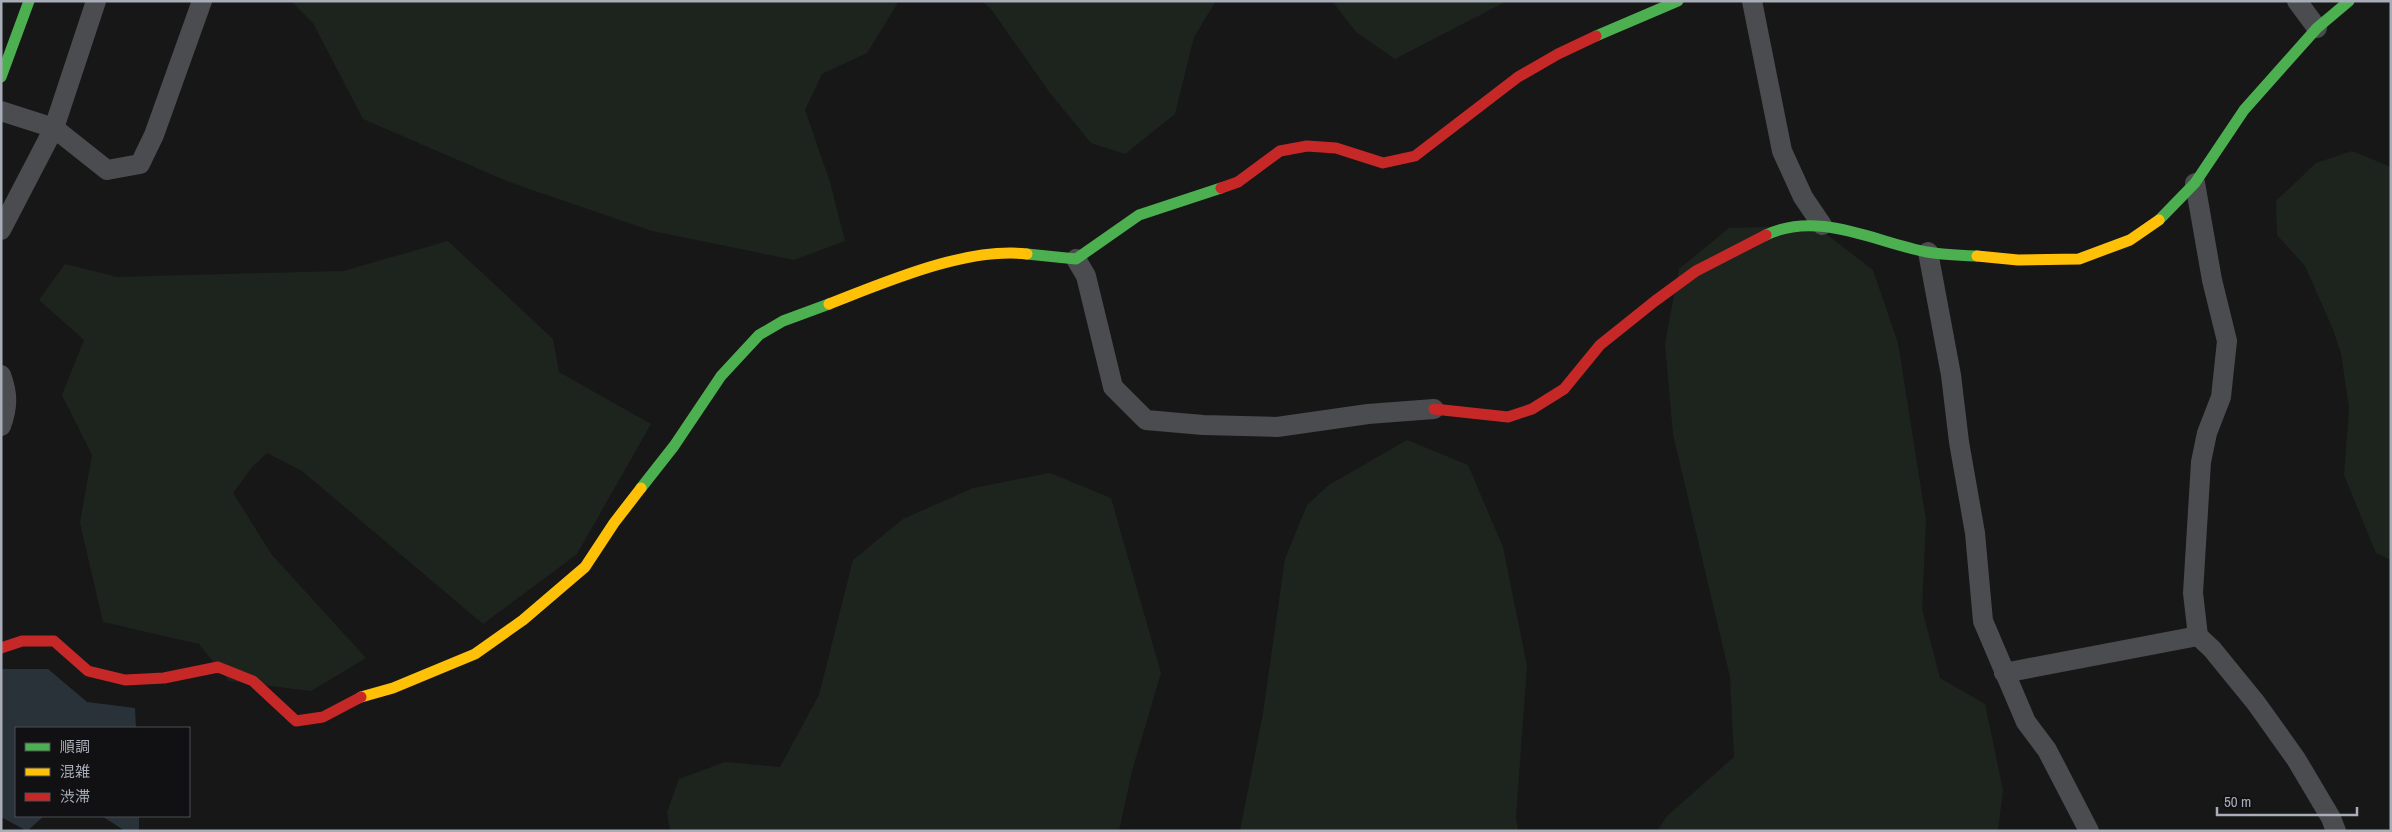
<svg xmlns="http://www.w3.org/2000/svg" width="2392" height="832" viewBox="0 0 2392 832" font-family="'Archivo Narrow','Noto Sans JP',sans-serif">
<rect width="100%" height="100%" fill="#171717"/>
<!-- green -->
<g fill="#1d241e">
<polygon points="291,1 899,1 867,53 822,74 805,110 830,182 845,241 794,260 652,231 509,182 363,119 313,23"/>
<polygon points="982,1 1216,1 1194,37 1175,114 1125,154 1091,143 1050,93 991,9"/>
<polygon points="1332,1 1507,1 1395,59 1356,32"/>
<polygon points="2352,151 2391,167 2391,560 2376,553 2344,475 2349,408 2341,353 2332,327 2305,266 2277,235 2276,201 2316,163"/>
<polygon points="1816,226 1873,270 1898,343 1926,520 1922,609 1940,678 1985,704 2003,790 1998,831 1657,831 1667,816 1734,757 1730,677 1673,434 1665,344 1679,269 1729,228"/>
<polygon points="448,241 553,339 559,372 651,424 577,554 483,624 302,471 267,453 252,467 233,493 272,555 366,658 311,691 229,681 199,644 103,622 80,523 92,455 62,395 84,340 39,300 65,264 117,277 343,271"/>
<polygon points="1407,440 1468,465 1503,547 1527,666 1516,817 1518,831 1240,831 1263,713 1285,559 1307,505 1329,485"/>
<polygon points="1050,473 1111,498 1161,673 1132,771 1119,831 670,831 667,812 679,779 725,762 780,767 819,695 853,560 903,519 973,488"/>
</g>
<!-- water -->
<g fill="#2a3239">
<polygon points="1,669 48,669 87,702 135,708 136,728 16,728 16,816 44,816 27,831 1,817"/>
<polygon points="102,816 139,816 139,831 125,831"/>
</g>
<g fill="none" stroke-linecap="round" stroke-linejoin="round">
<!-- street -->
<g stroke="#4b4c50" stroke-width="20">
<polyline points="1752,1 1782,151 1803,197 1822,225"/>
<polyline points="2297,1 2317,28"/>
<polyline points="1,111 54,128 96,1"/>
<polyline points="2195,183 2212,280 2227,341 2221,397 2207,433 2201,462 2193,593 2198,636 2212,649 2256,703 2296,759 2331,818 2336,831"/>
<polyline points="1,230 54,128 107,170 140,164 154,135 202,1"/>
<polyline points="1928,252 1951,375 1959,442 1975,533 1983,621 2026,722 2047,750 2089,831"/>
<polyline points="1076,259 1086,276 1113,387 1146,420 1203,425 1277,427 1368,414 1434,409"/>
<path d="M1,375C8,394 8,407 1,426"/>
<polyline points="2004,673 2198,636"/>
</g>
<!-- fast -->
<g stroke="#4caf50" stroke-width="11">
<polyline points="1596,36 1678,1"/>
<polyline points="1,77 29,1"/>
<polyline points="2159,220 2195,183 2244,110 2317,28 2349,1"/>
<path d="M1766,235C1818,210 1875,242 1927,252C1943,255 1960,255 1977,256"/>
<polyline points="1027,254 1076,259 1139,215 1221,188"/>
<polyline points="641,488 674,446 721,376 759,335 783,321 829,304"/>
</g>
<!-- slow -->
<g stroke="#ffc107" stroke-width="11">
<polyline points="1977,256 2018,260 2079,259 2130,240 2159,220"/>
<path d="M829,304C886,282 965,247 1027,254"/>
<polyline points="361,697 393,688 475,654 523,620 585,567 614,523 641,488"/>
</g>
<!-- jam -->
<g stroke="#c62828" stroke-width="11">
<polyline points="1221,188 1238,182 1280,151 1307,146 1336,148 1383,163 1415,156 1518,77 1558,54 1596,36"/>
<polyline points="1434,409 1508,417 1532,409 1564,389 1600,345 1655,301 1696,271 1766,235"/>
<polyline points="1,648 22,641 54,641 88,671 125,680 164,678 218,667 253,681 296,721 323,717 361,697"/>
</g>
</g>
<!-- border -->
<rect width="2392" height="832" fill="none" stroke="#a8adb8" stroke-width="5"/>
<!-- legend -->
<rect x="15" y="727" width="175" height="90" fill="#111113" stroke="#4d4f55"/>
<rect x="25" y="743" width="25" height="8" fill="#4caf50" stroke="#4d4f55"/>
<text x="60" y="752" font-size="15" fill="#a8adb8">順調</text>
<rect x="25" y="768" width="25" height="8" fill="#ffc107" stroke="#4d4f55"/>
<text x="60" y="777" font-size="15" fill="#a8adb8">混雑</text>
<rect x="25" y="793" width="25" height="8" fill="#c62828" stroke="#4d4f55"/>
<text x="60" y="802" font-size="15" fill="#a8adb8">渋滞</text>
<!-- scale -->
<path d="M2217 807v8h140v-8" fill="none" stroke="#a8adb8" stroke-width="2.5"/>
<text x="2224" y="807" font-size="15" fill="#a8adb8" stroke="#111113" stroke-width="4" paint-order="stroke">50 m</text>
</svg>
